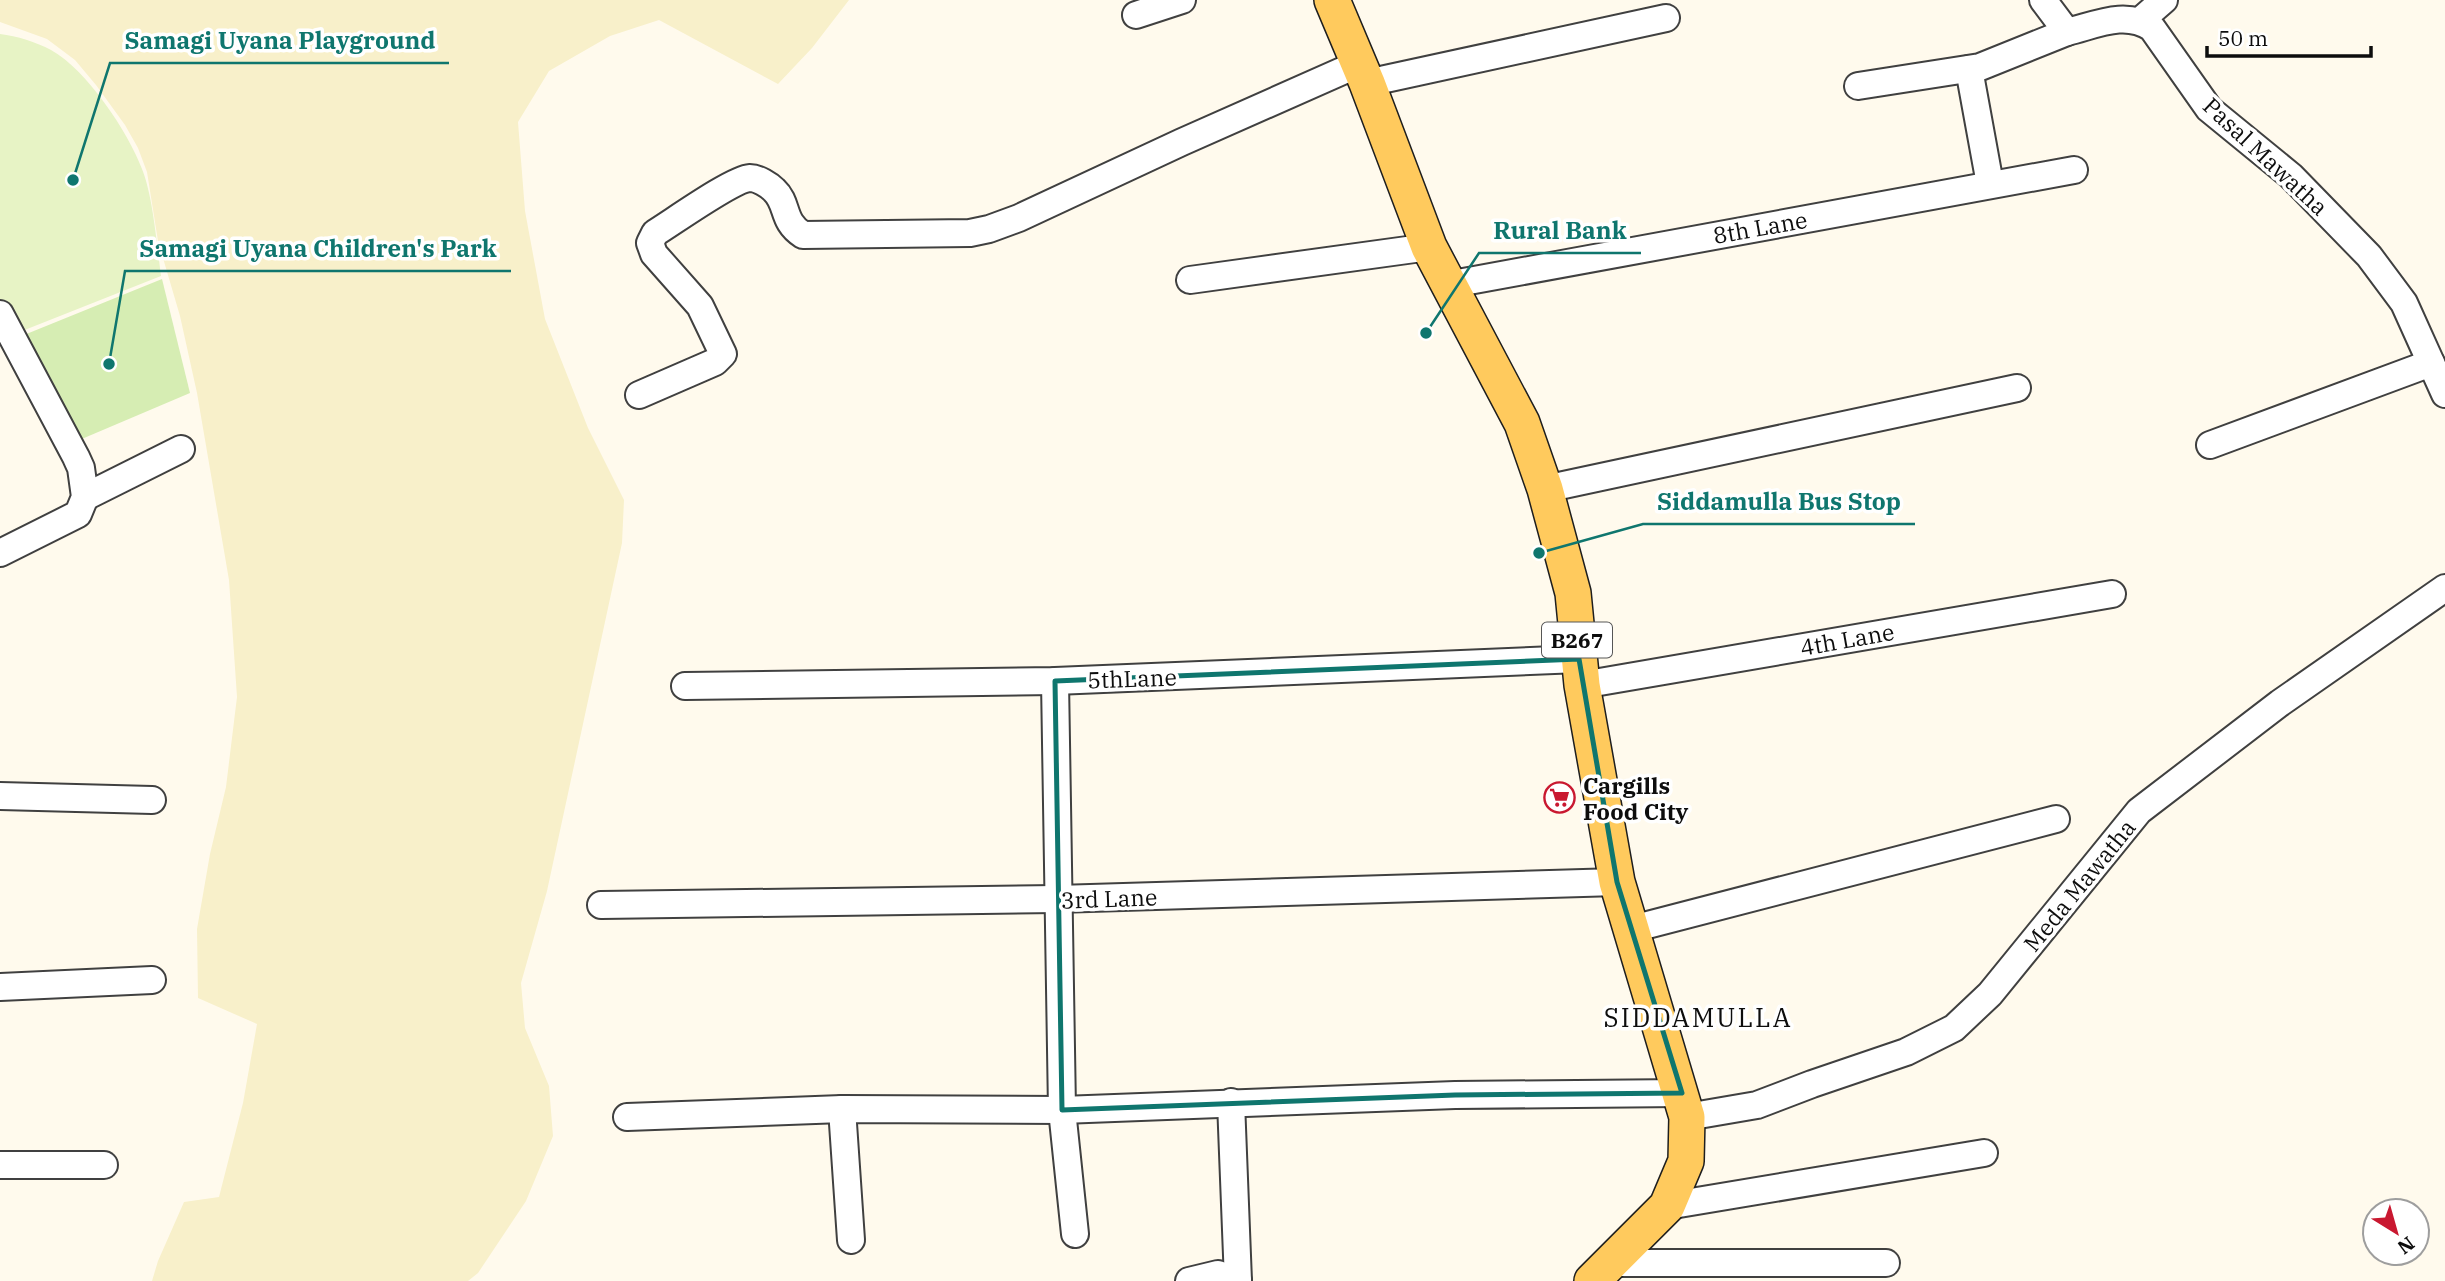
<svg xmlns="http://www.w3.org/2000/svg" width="2445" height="1281" viewBox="0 0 2445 1281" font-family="'IBM Plex Serif',serif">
<rect width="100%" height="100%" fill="#fffaed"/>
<!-- farmland -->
<polygon fill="#f8f0ca" points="0,0 849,0 812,48 778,84 659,20 610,36 549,71 518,122 525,211 545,319 588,428 624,500 622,543 547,891 521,983 525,1028 549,1086 553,1136 526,1201 478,1273 468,1281 152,1281 158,1261 184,1202 219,1197 243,1103 257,1024 198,998 197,929 210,854 226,787 237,697 229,580 197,393 180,316 158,241 147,172 138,148 125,125 96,85 75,60 47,39 0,22"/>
<!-- green -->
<polygon fill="#d6edb3" points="162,279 190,393 77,441 19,337"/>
<!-- pitch -->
<path fill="#e7f3c5" d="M0,34C17,36 36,42 51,50C87,70 128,132 142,169C153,196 157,246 161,276L17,333L0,300Z"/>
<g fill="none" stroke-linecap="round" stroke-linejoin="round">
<defs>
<g id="minor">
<path d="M2043,0L2067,32C2096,25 2125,10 2152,28L2209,109L2291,176L2369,256L2404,303L2445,394"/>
<polyline points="1136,15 1182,0"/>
<polyline points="2141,20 2164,0"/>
<polyline points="1969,69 1990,184"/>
<polyline points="1367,83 1666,18"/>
<polyline points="1858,86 1980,67 2067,32"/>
<polyline points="1190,280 1429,247"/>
<polyline points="1447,285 2074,170"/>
<polyline points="0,314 76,457 81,468 85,497 78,514 0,553"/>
<path d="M639,395L715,362L723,354L700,306L654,254L650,243L655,233C673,222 733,179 750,178C758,178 769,185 774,190C789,204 781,221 803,235L970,233L989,229L1019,218L1182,142L1358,64"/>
<polyline points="2210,445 2431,363"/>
<polyline points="1545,489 2017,388"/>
<polyline points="85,497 181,449"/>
<polyline points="1055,681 1062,1110 1075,1234"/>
<polyline points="1582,685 2112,594"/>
<polyline points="685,686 1055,681 1579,659"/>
<polyline points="0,796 152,800"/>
<polyline points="601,905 1057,899 1617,882"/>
<polyline points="1632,929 2056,819"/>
<polyline points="0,987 152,980"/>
<polyline points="1231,1102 1238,1281"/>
<polyline points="842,1109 851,1240"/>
<polyline points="627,1117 842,1109 1062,1110 1455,1095 1682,1093"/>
<polyline points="1687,1117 1757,1105 1812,1084 1906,1052 1954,1028 1990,994 2139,811 2280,703 2445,588"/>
<polyline points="0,1165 104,1165"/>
<polyline points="1667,1206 1984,1153"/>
<polyline points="1608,1263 1886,1263"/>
<polyline points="1189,1281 1218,1274 1238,1281"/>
</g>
<polyline id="major" points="1332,0 1367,83 1429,247 1522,423 1545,489 1573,593 1582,685 1617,882 1687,1117 1686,1161 1667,1206 1592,1281"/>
</defs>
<!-- minor casing -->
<use href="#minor" stroke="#404040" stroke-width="30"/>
<!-- major casing -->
<use href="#major" stroke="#1e1e1e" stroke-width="38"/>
<!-- minor -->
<use href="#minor" stroke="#fff" stroke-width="26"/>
<!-- major -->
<use href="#major" stroke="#ffca5d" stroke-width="35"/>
</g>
<!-- marked area -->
<path fill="none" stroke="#0f766e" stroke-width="5" stroke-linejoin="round" d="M1579,659L1617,882L1682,1093L1455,1095L1062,1110L1055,681Z"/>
<!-- icons -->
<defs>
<symbol id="supermarket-ring" viewBox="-11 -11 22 22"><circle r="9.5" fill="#fff" stroke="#c91830" stroke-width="1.5"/><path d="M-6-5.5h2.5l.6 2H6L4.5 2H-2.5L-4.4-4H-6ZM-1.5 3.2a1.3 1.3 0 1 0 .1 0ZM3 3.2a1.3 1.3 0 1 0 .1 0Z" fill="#c91830"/></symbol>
</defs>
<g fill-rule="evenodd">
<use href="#supermarket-ring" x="1542" y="780" width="35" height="35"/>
</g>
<g text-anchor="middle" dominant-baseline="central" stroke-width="7" stroke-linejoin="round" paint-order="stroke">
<!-- shield labels -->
<rect fill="#fff" stroke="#565656" stroke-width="2" x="1542" y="622.5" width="70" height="35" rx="5"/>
<g font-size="21" font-weight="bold" fill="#0d0d0d">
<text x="1577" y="640">B267</text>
</g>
<!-- street labels -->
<g font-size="23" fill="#0d0d0d" stroke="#fff">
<text transform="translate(2266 156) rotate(43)">Pasal Mawatha</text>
<text transform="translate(1760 227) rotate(-10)">8th Lane</text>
<text transform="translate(1847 639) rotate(-10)">4th Lane</text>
<text transform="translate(1132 678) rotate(-2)">5thLane</text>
<text transform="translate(2079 885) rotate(-51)">Meda Mawatha</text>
<text transform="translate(1109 898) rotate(-2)">3rd Lane</text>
</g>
<!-- poi labels -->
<g font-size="23" font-weight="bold" fill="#0d0d0d" stroke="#fff" text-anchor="start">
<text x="1583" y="785">Cargills<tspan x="1583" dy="26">Food City</tspan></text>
</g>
<!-- quarter labels -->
<g font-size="26" letter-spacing="2" fill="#0d0d0d" stroke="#fff">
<text x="1698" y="1017">SIDDAMULLA</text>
</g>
</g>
<!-- callouts -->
<path fill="none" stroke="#0f766e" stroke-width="2.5" d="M73 180L110 63H449M1426 333L1479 253H1641M109 364L125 271H511M1539 553L1643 524H1915"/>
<g fill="#0f766e" stroke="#fff" stroke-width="2.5">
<circle cx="73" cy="180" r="7"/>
<circle cx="1426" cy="333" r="7"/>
<circle cx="109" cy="364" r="7"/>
<circle cx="1539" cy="553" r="7"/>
</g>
<g font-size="24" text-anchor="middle" font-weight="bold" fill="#0f766e" stroke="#fff" stroke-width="7" stroke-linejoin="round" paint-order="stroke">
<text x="280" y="49">Samagi Uyana Playground</text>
<text x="1560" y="239">Rural Bank</text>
<text x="318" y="257">Samagi Uyana Children's Park</text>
<text x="1779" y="510">Siddamulla Bus Stop</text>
</g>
<!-- north arrow -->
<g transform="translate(2396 1232) rotate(143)"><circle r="33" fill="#ffffff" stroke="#9e9e9e" stroke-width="2"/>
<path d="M0-5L12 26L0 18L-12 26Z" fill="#c91830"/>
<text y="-10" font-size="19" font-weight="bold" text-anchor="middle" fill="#0d0d0d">N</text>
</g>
<!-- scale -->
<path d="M2207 46v10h164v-10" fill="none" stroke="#0d0d0d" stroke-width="3.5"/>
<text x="2218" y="46" font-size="21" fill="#0d0d0d" stroke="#ffffff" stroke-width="5" paint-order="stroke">50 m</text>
</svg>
